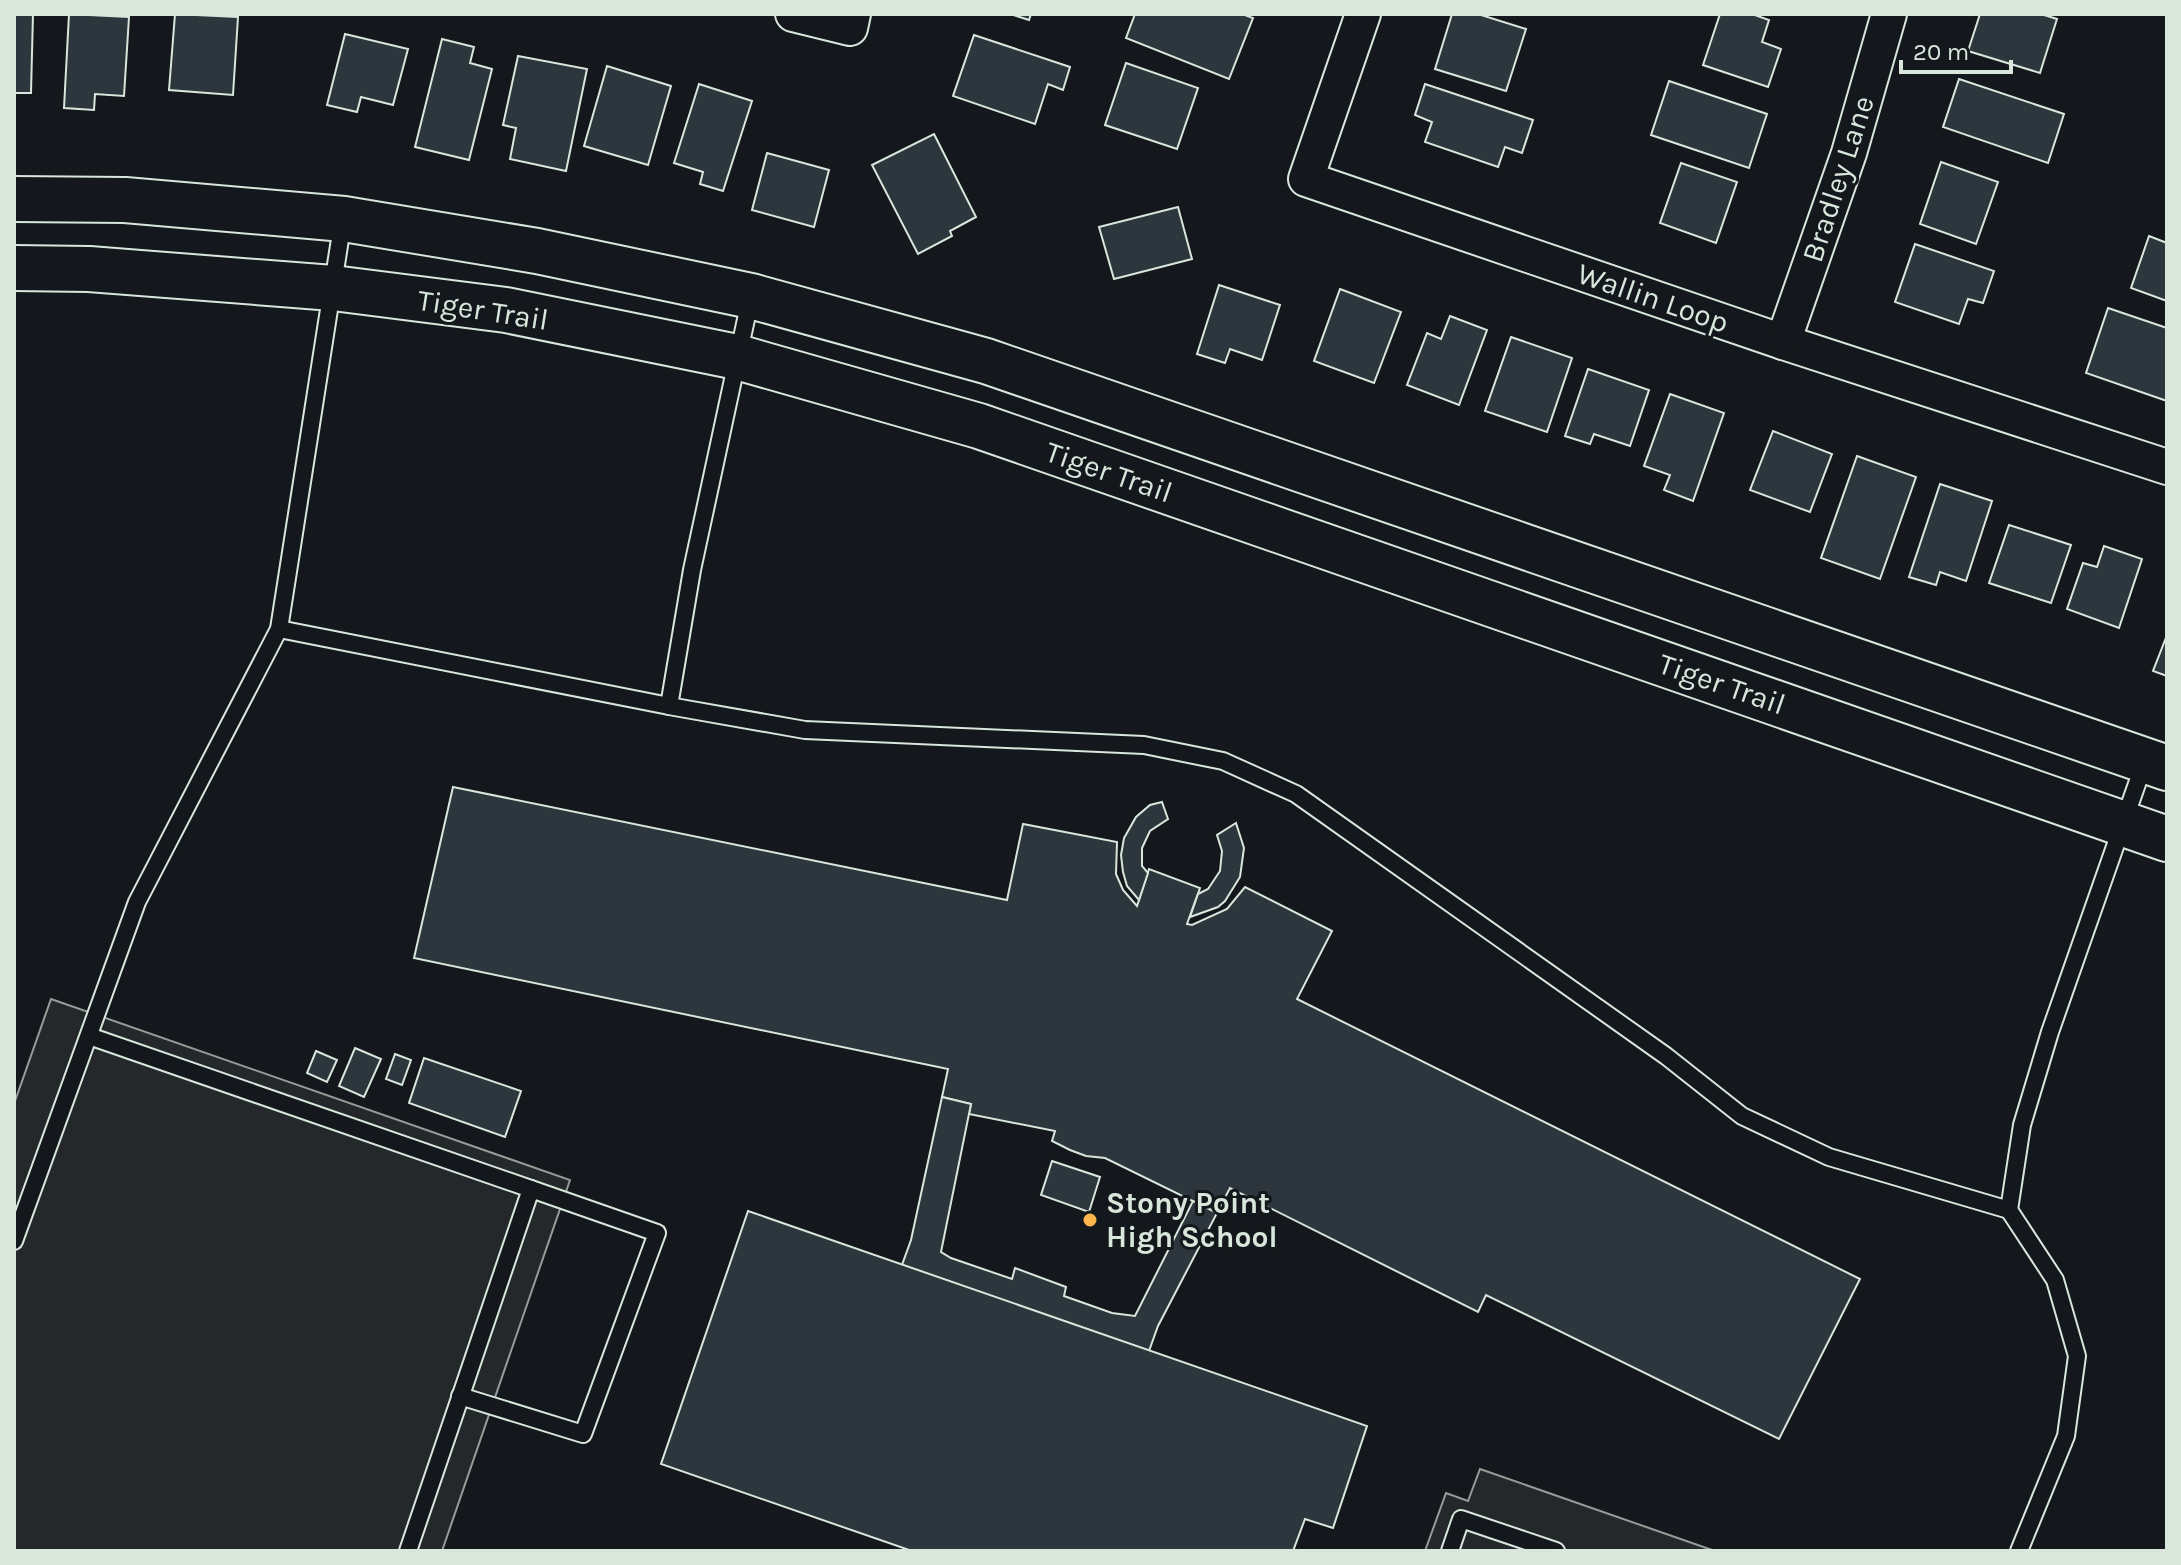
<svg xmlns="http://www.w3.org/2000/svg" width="2181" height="1565" viewBox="0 0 2181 1565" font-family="Karla,sans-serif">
<rect width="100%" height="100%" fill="#14181c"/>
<!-- parking -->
<g fill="#24282b" stroke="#939e99" stroke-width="2">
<polygon points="51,999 570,1180 442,1551 14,1551 14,1104"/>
<polygon points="1480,1469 1715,1551 1425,1551 1446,1493 1468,1501"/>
</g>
<!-- building -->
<g fill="#2c363c" stroke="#d8e6dc" stroke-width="2">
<polygon points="14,14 33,14 31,93 14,93"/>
<polygon points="69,14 129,17 124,96 95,94 94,110 64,108"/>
<polygon points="175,14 238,17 233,95 169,90"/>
<polygon points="1010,14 1031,14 1029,20"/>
<polygon points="1135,14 1242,14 1253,18 1229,79 1126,38"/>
<polygon points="1452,14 1478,14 1526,29 1506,91 1435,69"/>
<polygon points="1720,14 1752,14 1769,20 1762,42 1781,49 1768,87 1703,65"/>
<polygon points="1980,14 2041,14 2057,19 2040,73 1968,51"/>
<polygon points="345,34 408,49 393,105 361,97 357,112 327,105"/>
<polygon points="974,35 1070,67 1063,90 1048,84 1035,124 953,96"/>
<polygon points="442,39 474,47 470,63 492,69 469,160 415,147"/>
<polygon points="518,56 587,69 566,171 510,159 516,128 503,125"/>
<polygon points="1126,63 1198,88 1177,149 1105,125"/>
<polygon points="607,66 671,86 648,165 584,146"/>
<polygon points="1959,79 2064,114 2048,163 1943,127"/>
<polygon points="1669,81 1767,114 1749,168 1651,135"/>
<polygon points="699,84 752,101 723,191 700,184 703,172 674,163"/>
<polygon points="1425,84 1533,120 1522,153 1505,147 1498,167 1425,142 1432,122 1415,115"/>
<polygon points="934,134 976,217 950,231 952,236 918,254 872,165"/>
<polygon points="767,153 829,170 814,227 752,210"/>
<polygon points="1941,162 1998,182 1976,244 1920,224"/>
<polygon points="1681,163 1737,182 1716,243 1660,223"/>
<polygon points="1178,207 1192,259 1114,279 1099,227"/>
<polygon points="2149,236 2167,243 2167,301 2131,288"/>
<polygon points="1915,244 1994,271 1983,303 1968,299 1959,324 1895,302"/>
<polygon points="1219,285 1280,305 1262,360 1230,349 1225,363 1197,354"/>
<polygon points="1340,289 1401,312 1374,383 1314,361"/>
<polygon points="2108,308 2167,328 2167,401 2086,373"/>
<polygon points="1450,316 1487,330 1459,405 1407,385 1427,333 1441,339"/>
<polygon points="1511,337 1572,358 1547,432 1485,411"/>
<polygon points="1588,369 1649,390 1630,446 1594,434 1590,444 1565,436"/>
<polygon points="1670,394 1724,413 1693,501 1664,490 1670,475 1644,466"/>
<polygon points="1773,431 1832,454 1810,512 1750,490"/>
<polygon points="1857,456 1916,477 1880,579 1821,558"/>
<polygon points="1940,484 1992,501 1966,581 1940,572 1936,585 1909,577"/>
<polygon points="2009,525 2071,545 2051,603 1989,583"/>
<polygon points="2104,546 2142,559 2119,628 2067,609 2083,563 2097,567"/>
<polygon points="2167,635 2167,676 2153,671"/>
<polygon points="453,787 1007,900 1023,824 1117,842 1116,874 1123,890 1137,906 1149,869 1200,888 1187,924 1192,925 1227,909 1245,887 1332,931 1297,999 1860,1279 1779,1439 1486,1295 1478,1312 1230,1188 1217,1213 1105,1158 1086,1156 1070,1150 1052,1141 1055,1131 969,1114 971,1104 942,1097 948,1069 414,958"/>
<polygon points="1162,802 1168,819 1150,831 1142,848 1142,866 1148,873 1139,900 1127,886 1123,872 1121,855 1124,838 1136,817 1150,805"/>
<polygon points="1236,823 1244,848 1240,877 1225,901 1218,907 1190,917 1198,894 1208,889 1220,871 1222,851 1217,835"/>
<polygon points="355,1048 381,1059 364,1097 339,1086"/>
<polygon points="316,1051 337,1060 327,1082 307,1073"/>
<polygon points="395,1054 411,1060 402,1085 386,1079"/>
<polygon points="424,1058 521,1091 505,1137 409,1103"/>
<polygon points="942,1097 971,1104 941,1252 951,1258 1012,1279 1015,1268 1066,1287 1064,1296 1112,1313 1135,1316 1193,1201 1217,1213 1158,1326 1149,1351 902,1265 911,1240"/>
<polygon points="1052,1161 1100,1177 1089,1212 1041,1195"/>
<polygon points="748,1211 1367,1426 1333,1528 1305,1519 1293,1551 912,1551 661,1464"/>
</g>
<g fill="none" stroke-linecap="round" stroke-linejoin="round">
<defs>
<g id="lane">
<polyline points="751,296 692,570 669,706 805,730 1144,745 1223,761 1296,794 1666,1056 1742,1116 1829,1157 2009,1210"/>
<polyline points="279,629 669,706"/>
<polyline points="89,1036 531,1189 408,1551"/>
<polyline points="14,1241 137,902 279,629 343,220"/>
<polyline points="460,1396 583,1434 657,1233 531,1189"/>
<polyline points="1450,1551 1461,1519 1556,1551"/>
<polyline points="2019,1551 2066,1436 2077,1356 2055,1280 2009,1210 2022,1125 2050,1032 2145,761"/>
</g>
<g id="street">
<polyline points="793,14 850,28 853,14"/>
<polyline points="1363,14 1306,179 1783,342 2167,467"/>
<polyline points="1783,342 1849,153 1889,14"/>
</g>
<g id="secondary">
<polyline points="14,199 125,200 344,219 537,251 751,296 986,361 2167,768"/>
<polyline points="14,268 89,269 333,288 506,310 737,357 979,426 2167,839"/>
</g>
</defs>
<!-- lane casing -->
<use href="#lane" stroke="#d8e6dc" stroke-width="20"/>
<!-- street casing -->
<use href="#street" stroke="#d8e6dc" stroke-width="38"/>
<!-- secondary casing -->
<use href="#secondary" stroke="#d8e6dc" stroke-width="48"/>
<!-- lane -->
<use href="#lane" stroke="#14181c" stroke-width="16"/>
<!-- street -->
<use href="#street" stroke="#14181c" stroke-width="34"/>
<!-- secondary -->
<use href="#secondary" stroke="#14181c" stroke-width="44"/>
</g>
<!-- markers -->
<circle fill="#ffb74d" stroke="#14181c" stroke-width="3" cx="1090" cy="1220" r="8"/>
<g text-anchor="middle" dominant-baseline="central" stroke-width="6" stroke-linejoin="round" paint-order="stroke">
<!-- street labels -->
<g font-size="30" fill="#d8e6dc" stroke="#14181c">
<text transform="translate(1838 179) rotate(-72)">Bradley Lane</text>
<text transform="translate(1653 298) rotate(19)">Wallin Loop</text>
<text transform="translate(483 310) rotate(9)">Tiger Trail</text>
<text transform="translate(1109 472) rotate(19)">Tiger Trail</text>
<text transform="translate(1722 684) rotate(19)">Tiger Trail</text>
</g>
<!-- poi labels -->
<g font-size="30" font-weight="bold" fill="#d8e6dc" stroke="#14181c" text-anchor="start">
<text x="1106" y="1203">Stony Point<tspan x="1106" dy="34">High School</tspan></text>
</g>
</g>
<!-- border -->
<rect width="2181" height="1565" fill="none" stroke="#d8e6dc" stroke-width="32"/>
<!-- scale -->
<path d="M1901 60v12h110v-12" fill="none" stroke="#d8e6dc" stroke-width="4"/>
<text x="1913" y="60" font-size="24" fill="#d8e6dc" stroke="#14181c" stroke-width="6" paint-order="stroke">20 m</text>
</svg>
